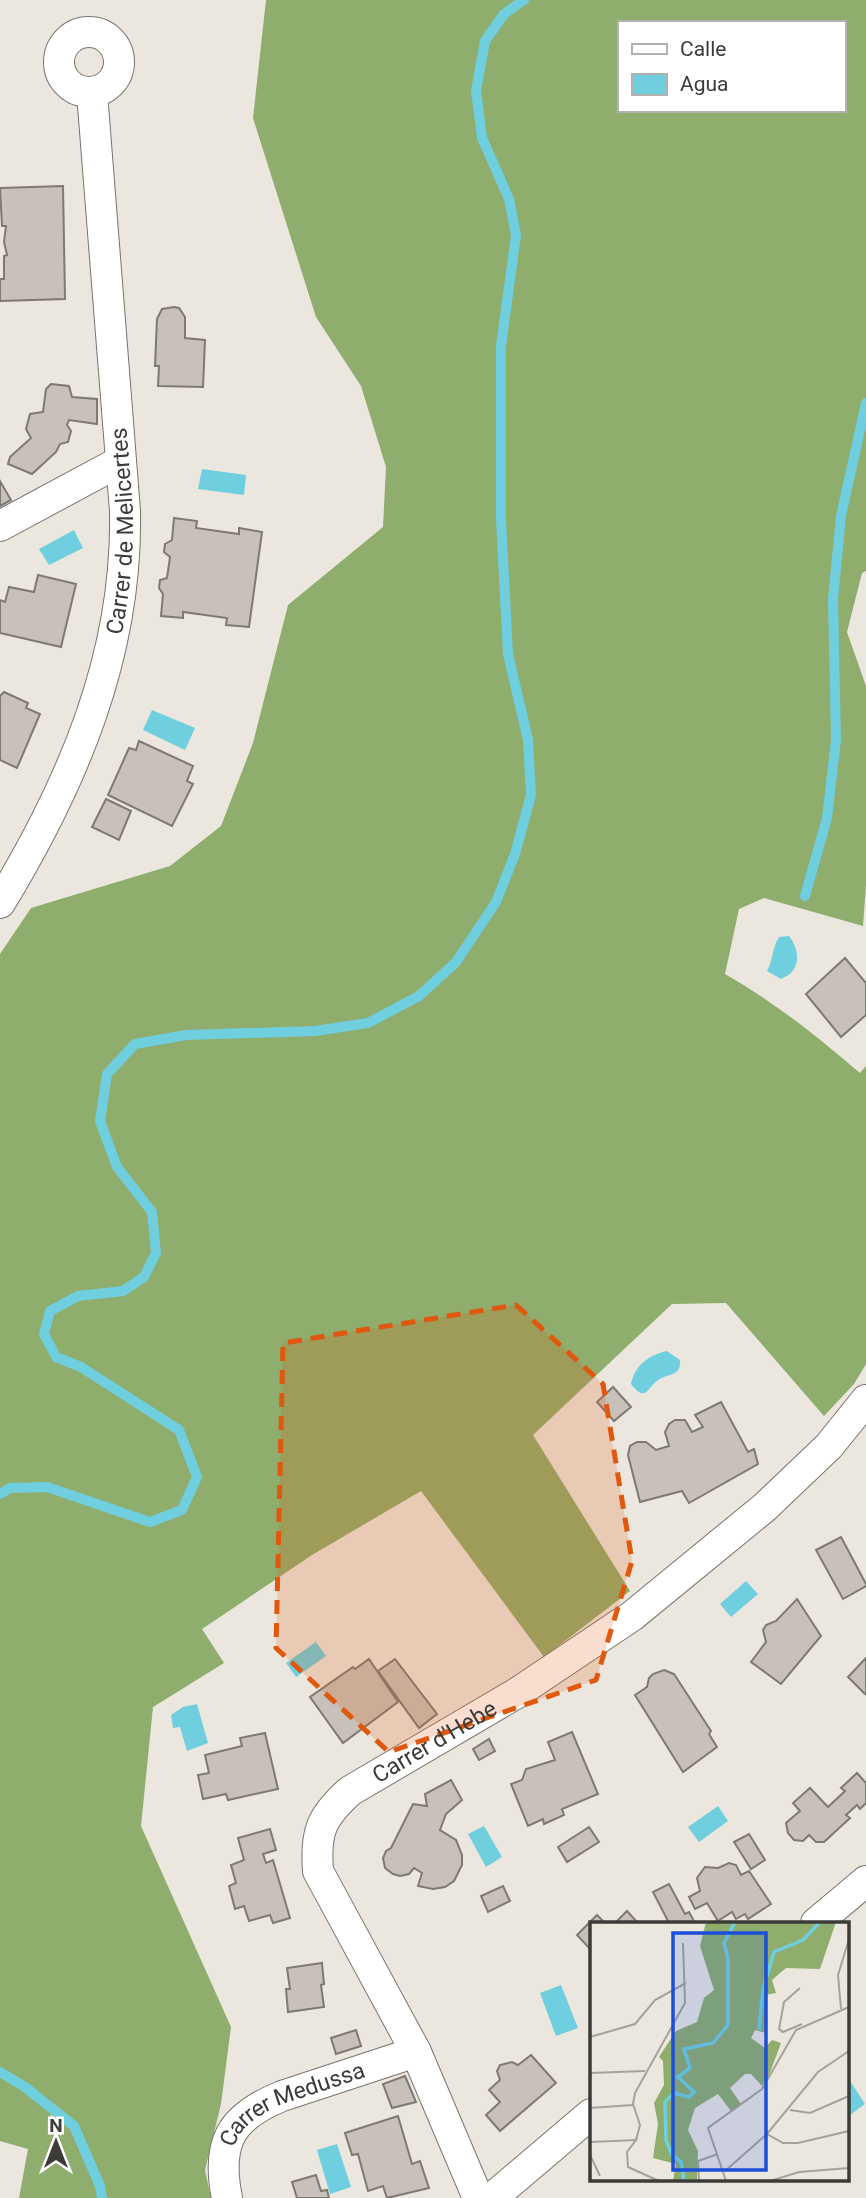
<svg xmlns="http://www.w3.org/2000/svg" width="866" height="2198" viewBox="0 0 866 2198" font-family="Roboto,sans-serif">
<rect width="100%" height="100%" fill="#ebe6de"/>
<!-- forest -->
<path fill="#8fad6d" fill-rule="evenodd" d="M266,0H866V571L862,573L847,632L866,686V885L863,926L764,898L739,909L725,974C777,1004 814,1034 860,1073L866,1066V1364L854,1384L824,1416L726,1303L672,1304L533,1435L630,1591L544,1657L421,1491L312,1555L202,1629L224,1663L153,1707L141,1826L231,2027L221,2104L205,2170L211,2198H19L28,2149L0,2141V954L31,908L170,866L221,826L253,743L288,605L383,527L386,467L361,386L316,317L253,118ZM619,23H843V110H619Z"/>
<!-- water -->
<g fill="#6fcfdf">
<polygon points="202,469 246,475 244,495 198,489"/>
<polygon points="74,530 83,548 49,565 39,549"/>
<polygon points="152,710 195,728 185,750 143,730"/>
<path d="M789,936C801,952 801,971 781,979L767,971C773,961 772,948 779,937Z"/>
<path d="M667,1351L680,1360C681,1378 668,1372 657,1381C647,1388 646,1403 631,1384C635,1365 649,1355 667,1351Z"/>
<polygon points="746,1581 758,1594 731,1617 720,1604"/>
<polygon points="316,1642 326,1656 296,1677 286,1663"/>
<polygon points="197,1704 208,1743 187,1751 180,1727 173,1728 171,1715 183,1707"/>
<polygon points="718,1806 728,1821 699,1842 688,1827"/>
<polygon points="484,1826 502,1857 486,1867 468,1834"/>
<polygon points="561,1985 578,2028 556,2036 540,1993"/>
<polygon points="847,2076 865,2104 850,2115 847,2109"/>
<polygon points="337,2144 351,2187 330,2194 317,2150"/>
</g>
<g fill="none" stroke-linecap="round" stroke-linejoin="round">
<!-- stream -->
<g stroke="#6fcfdf" stroke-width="10">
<polyline points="805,896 827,818 836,740 833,599 841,516 866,403"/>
<polyline points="0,1494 10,1488 47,1487 150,1522 182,1510 197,1477 179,1430 81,1367 56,1357 44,1334 50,1311 78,1296 123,1291 144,1277 156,1253 152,1212 117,1167 100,1121 107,1074 135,1044 186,1035 315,1031 368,1023 419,996 456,962 496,902 515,854 531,795 528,740 508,654 501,520 501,346 516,235 509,199 482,138 476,91 485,41 504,14 524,0"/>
<polyline points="0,2072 25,2087 74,2126 100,2186 102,2198"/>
</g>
</g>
<!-- building -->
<g fill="#c7c1ba" stroke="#7e7972" stroke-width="2">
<polygon points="63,186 65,299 0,301 0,279 4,279 4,256 7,255 4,242 6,226 2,226 0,188"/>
<polygon points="174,307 179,308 185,317 185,338 205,340 203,387 158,386 159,366 155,366 157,319 162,309"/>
<polygon points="51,384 69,386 72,397 97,399 97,424 69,420 67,425 71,431 68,442 60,444 56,452 32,474 8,464 10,457 31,438 26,429 30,414 43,412 46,389"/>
<polygon points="0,481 11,500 0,506"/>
<polygon points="174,518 197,521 196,528 239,534 239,528 262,532 249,627 226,625 227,618 183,612 183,618 161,616 163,594 159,588 160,580 167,578 170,557 164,552 165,544 172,540"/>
<polygon points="38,575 76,584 61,647 0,633 0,600 5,602 9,587 34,592"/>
<polygon points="4,692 28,703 26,708 40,714 17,768 0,760 0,696"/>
<polygon points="139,741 193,766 187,781 193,784 172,826 108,795 129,748 136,750"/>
<polygon points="106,799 131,811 119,840 92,827"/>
<polygon points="845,958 866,983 866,1015 841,1037 806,994"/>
<polygon points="613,1387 631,1407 614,1421 597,1402"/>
<polygon points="721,1402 748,1452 754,1449 758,1464 689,1503 682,1491 640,1502 628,1455 630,1446 637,1442 646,1442 656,1450 669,1446 665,1432 669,1424 675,1420 685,1420 692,1432 703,1427 695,1415"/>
<polygon points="841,1537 866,1584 866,1586 843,1599 816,1550"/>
<polygon points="797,1599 821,1636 781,1684 751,1662 766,1642 763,1630 766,1625 776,1621"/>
<polygon points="866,1658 866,1693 865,1694 848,1677"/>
<polygon points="369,1659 398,1702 343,1743 310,1697 353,1667 355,1669"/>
<polygon points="395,1659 437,1714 419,1728 378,1671"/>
<polygon points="664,1670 674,1674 711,1731 709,1734 717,1747 683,1772 635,1695 647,1687 649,1678 653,1674"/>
<polygon points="572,1732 598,1794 562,1809 564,1815 544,1824 543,1819 528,1826 511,1784 522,1780 526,1769 555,1760 548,1742"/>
<polygon points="265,1733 278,1789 228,1800 226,1794 203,1799 198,1775 209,1773 205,1755 242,1746 240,1738"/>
<polygon points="489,1739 495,1751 479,1760 473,1749"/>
<polygon points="857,1773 866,1783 866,1803 860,1809 857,1805 846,1815 850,1818 824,1842 816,1842 809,1835 803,1841 794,1840 788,1833 786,1823 800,1811 793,1803 810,1788 828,1807 845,1791 841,1788"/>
<polygon points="451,1780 462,1800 446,1814 440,1830 456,1840 462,1855 462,1865 454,1881 445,1887 433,1889 418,1886 422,1873 414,1868 409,1874 400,1876 393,1874 385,1868 383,1858 386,1851 391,1848 413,1804 427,1806 425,1794"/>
<polygon points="589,1827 599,1842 567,1862 558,1847"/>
<polygon points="270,1829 276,1850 263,1854 266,1863 273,1860 290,1918 273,1923 270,1915 249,1921 244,1906 235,1909 229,1886 236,1883 231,1865 244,1860 238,1838"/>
<polygon points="749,1834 765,1860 751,1869 734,1842"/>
<polygon points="729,1863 736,1865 741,1875 749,1871 771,1904 748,1919 745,1914 736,1919 732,1912 718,1921 707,1903 695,1909 689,1897 700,1891 697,1878 705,1867 718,1868"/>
<polygon points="669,1884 685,1914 689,1912 695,1923 669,1923 653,1892"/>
<polygon points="503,1886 510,1901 488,1912 481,1896"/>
<polygon points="627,1911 638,1923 615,1923"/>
<polygon points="597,1915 605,1923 591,1923 591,1950 577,1935"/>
<polygon points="322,1963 324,1984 321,1985 324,2007 288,2012 286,1989 290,1989 287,1968"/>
<polygon points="356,2030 361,2046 336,2054 331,2038"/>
<polygon points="531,2055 556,2083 500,2131 486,2115 500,2102 489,2090 500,2080 497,2071 500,2065 512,2062 518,2065"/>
<polygon points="405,2076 416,2102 392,2108 383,2084"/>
<polygon points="398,2116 412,2164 420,2161 429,2188 387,2198 383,2186 368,2191 358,2154 352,2155 345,2133"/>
<polygon points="316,2175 321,2191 327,2190 329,2198 297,2198 292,2182"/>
</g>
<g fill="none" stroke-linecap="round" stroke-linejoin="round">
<defs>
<g id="minor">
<circle cx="89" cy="62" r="30"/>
<polyline points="0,526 119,462"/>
<path id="s1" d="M0,903C73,783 128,654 125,511L92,93"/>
<polyline points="816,1923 866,1881"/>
<path id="s2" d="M227,2198C216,2143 230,2117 282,2096L416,2052"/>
<path id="s3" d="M478,2198L416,2052L318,1871C315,1832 321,1817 350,1791L517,1693L632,1616L765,1507L829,1446L866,1400"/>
<polyline points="492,2198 591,2114"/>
</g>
</defs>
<!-- minor casing -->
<use href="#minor" stroke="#79746d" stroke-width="32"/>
<!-- minor -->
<use href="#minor" stroke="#fff" stroke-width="30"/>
</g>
<!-- marked area -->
<path fill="#df580e" fill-opacity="0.2" stroke="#df580e" stroke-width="5" stroke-dasharray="14 9" stroke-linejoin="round" d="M516,1305L603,1384L632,1561L596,1680L389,1752L276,1648L283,1343Z"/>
<g text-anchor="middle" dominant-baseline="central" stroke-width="5" stroke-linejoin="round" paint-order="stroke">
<!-- street labels -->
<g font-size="23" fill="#3d3b38" stroke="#fff">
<text stroke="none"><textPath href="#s1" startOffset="397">Carrer de Melicertes</textPath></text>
<text stroke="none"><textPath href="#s3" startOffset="553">Carrer d'Hebe</textPath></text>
<text stroke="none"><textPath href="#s2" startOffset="135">Carrer Medussa</textPath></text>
</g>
</g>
<!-- overview -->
<g transform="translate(590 1922)">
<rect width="259" height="259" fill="#ebe6de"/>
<path d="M116,0H246L230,47L196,46L182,58L186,71L175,73L176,111L165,108L161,116L175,126L182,118L191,121L179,153L172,164L161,152H155L140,166L151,182L141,189L128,172L105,186L98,208L108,229L107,257L83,259L86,242L63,236L68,202L64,181L74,163L73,139L69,135L86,109L107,100L114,76L124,68L110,24Z" fill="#8fad6d"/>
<path fill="none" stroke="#6fcfdf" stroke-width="3.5" d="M169,108L173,67L184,30L213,18L230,0M94,259L91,240L82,233L76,218L75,180L84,171L99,175L104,170L88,155L100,146L94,127L123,121L138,103V37L134,21L145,0"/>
<path fill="none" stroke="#a5a29c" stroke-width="2" d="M210,66L194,80L189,107L193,110L212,102M251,87L248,53L259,17M0,115L45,102L65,78L96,61M0,151L55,149M0,186L43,183M200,188L220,191L259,174M177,212L193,221H208L259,209M46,218L50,203L43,182L45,171L95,81L93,21M0,220L46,218L37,230L38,245L69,259M0,233L10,254M135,249L177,212L228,150L259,129M109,259L108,239L128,232M136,259L118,206L172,167L206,108L259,85M180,259L209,250L259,246"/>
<path fill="#1d4ed8" fill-opacity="0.15" stroke="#1d4ed8" stroke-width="3.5" d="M83,11H176V248H83Z"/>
<rect width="259" height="259" fill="none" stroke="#3d3b38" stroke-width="3.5"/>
</g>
<!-- legend -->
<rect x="618" y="21" width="228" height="91" fill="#ffffff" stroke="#b1b1af" stroke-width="2"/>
<rect x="632" y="44" width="35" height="10" fill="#ffffff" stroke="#b1b1af" stroke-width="2"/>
<text x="680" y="56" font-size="21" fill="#3d3b38">Calle</text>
<rect x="632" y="74" width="35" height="21" fill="#6fcfdf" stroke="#b1b1af" stroke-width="2"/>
<text x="680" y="91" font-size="21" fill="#3d3b38">Agua</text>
<!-- north arrow -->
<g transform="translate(56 2142)" stroke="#ffffff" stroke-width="5" paint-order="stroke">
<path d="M0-5L12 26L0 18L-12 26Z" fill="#3d3b38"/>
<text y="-10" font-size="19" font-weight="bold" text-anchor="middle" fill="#3d3b38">N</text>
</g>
</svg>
